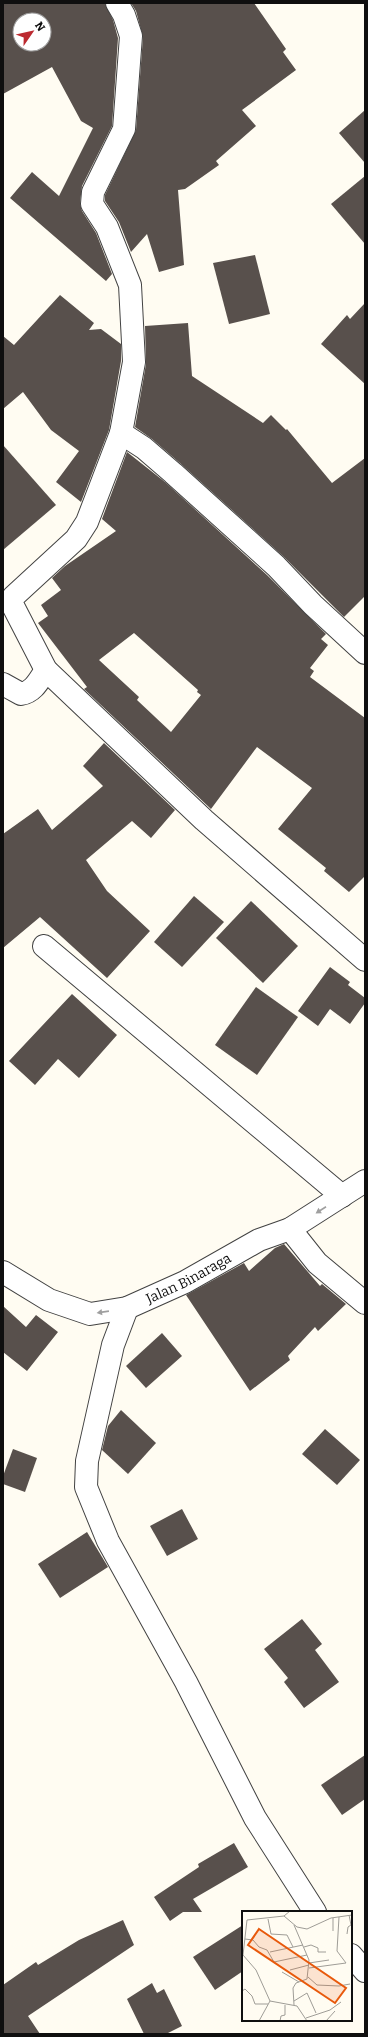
<svg xmlns="http://www.w3.org/2000/svg" width="368" height="2037" viewBox="0 0 368 2037" font-family="Bitter,serif">
<rect width="100%" height="100%" fill="#fffcf2"/>
<!-- building -->
<g fill="#58504c" fill-rule="evenodd">
<path d="M3,3H105L113,20L118,38L112,126L82,186L80,203L82,211L96,233L112,274L106,281L10,198L32,172L59,196L93,128L81,121L52,67L3,94ZM20,20H44V44H20Z"/>
<polygon points="131,3 254,3 286,49 283,52 296,70 242,110 256,126 216,161 219,165 185,189 178,190 184,265 159,272 147,234 131,252 119,222 105,201 105,195 136,130 143,37 136,11"/>
<polygon points="365,110 365,163 339,133"/>
<polygon points="365,176 365,244 331,204"/>
<polygon points="255,255 270,314 229,324 213,263"/>
<polygon points="60,295 94,323 89,330 101,329 121,344 121,361 109,430 81,502 56,482 79,451 51,430 23,392 3,409 3,336 14,345"/>
<polygon points="365,303 365,384 321,344 347,315 350,319"/>
<polygon points="188,323 192,376 263,423 271,415 286,430 287,429 332,483 365,458 365,596 344,617 284,557 181,464 152,439 135,427 146,364 145,326"/>
<polygon points="3,445 56,505 3,550"/>
<path d="M127,452L165,482L267,575L326,634L321,639L328,645L310,668L314,671L310,677L365,718V876L349,892L324,871L326,868L278,829L312,788L257,747L211,809L84,689L87,687L38,623L48,616L41,605L61,590L52,578L65,566L116,531L102,519ZM134,633L198,690L197,692L201,695L171,732L137,700L139,697L99,660Z"/>
<polygon points="104,743 175,810 151,838 132,821 86,860 107,891 150,931 107,978 40,917 3,948 3,834 38,809 52,830 103,786 83,766"/>
<polygon points="194,896 224,922 182,967 154,942"/>
<polygon points="251,901 298,946 263,983 216,938"/>
<polygon points="330,967 350,982 348,985 365,998 365,1003 350,1024 330,1009 318,1026 298,1011"/>
<polygon points="256,987 298,1017 257,1075 215,1045"/>
<polygon points="72,994 117,1035 79,1078 58,1059 35,1085 9,1061"/>
<polygon points="284,1244 320,1286 322,1284 346,1304 318,1331 315,1327 288,1356 290,1360 250,1391 186,1295 244,1263 249,1271 275,1248"/>
<polygon points="3,1306 26,1327 36,1315 58,1332 27,1371 3,1352"/>
<polygon points="162,1333 182,1356 146,1388 126,1366"/>
<polygon points="121,1410 156,1443 128,1474 102,1450 108,1426"/>
<polygon points="325,1429 360,1460 337,1485 302,1454"/>
<polygon points="13,1449 37,1458 25,1492 3,1484 3,1476"/>
<polygon points="182,1509 198,1539 167,1556 150,1526"/>
<polygon points="87,1532 108,1567 60,1598 38,1564"/>
<polygon points="302,1619 322,1644 315,1650 339,1682 304,1708 284,1682 288,1678 264,1649"/>
<polygon points="365,1755 365,1799 342,1815 321,1785"/>
<polygon points="234,1843 248,1867 193,1899 202,1912 183,1912 170,1921 154,1897 199,1867 198,1864"/>
<polygon points="123,1920 134,1945 28,2016 40,2034 3,2034 3,1985 36,1962 38,1965 79,1940"/>
<polygon points="243,1925 243,1971 215,1990 193,1957"/>
<polygon points="152,1983 157,1993 164,1989 182,2026 166,2034 144,2034 127,1999"/>
</g>
<g fill="none" stroke-linecap="round" stroke-linejoin="round">
<defs>
<g id="minor">
<polyline points="117,3 124,15 131,36 124,129 93,192 92,204 107,227 130,285 134,362 121,433 87,522 76,539 13,597 12,604 46,670 204,820 365,960"/>
<polyline points="121,433 144,448 173,473 276,566 313,605 365,653"/>
<path d="M3,684L21,694C34,692 39,680 46,670"/>
<polyline points="44,946 342,1196"/>
<polyline points="290,1229 317,1263 365,1303"/>
<path id="s1" d="M3,1272L49,1300L90,1314L127,1308L185,1282L259,1240L290,1229L365,1181"/>
<polyline points="127,1308 113,1345 87,1461 86,1487 108,1541 186,1682 255,1818 315,1912"/>
<polyline points="351,1955 365,1971"/>
</g>
</defs>
<!-- minor casing -->
<use href="#minor" stroke="#424242" stroke-width="24"/>
<!-- minor -->
<use href="#minor" stroke="#fff" stroke-width="22"/>
</g>
<!-- one-way arrows -->
<defs><path id="oneway-solid" d="M-6-.8H1V-3.2L6.5 0L1 3.2V.8H-6Z"/></defs>
<g fill="#9f9f9f">
<use href="#oneway-solid" transform="translate(321 1210) rotate(147)"/>
<use href="#oneway-solid" transform="translate(103 1312) rotate(172)"/>
</g>
<g text-anchor="middle" dominant-baseline="central" stroke-width="4" stroke-linejoin="round" paint-order="stroke">
<!-- street labels -->
<g font-size="14" fill="#0f0f0f" stroke="#fff">
<text stroke="none"><textPath href="#s1" startOffset="203">Jalan Binaraga</textPath></text>
</g>
</g>
<!-- overview -->
<g transform="translate(242 1911)">
<rect width="110" height="110" fill="#fffcf2"/>
<path fill="none" stroke="#9f9d97" stroke-width="1" d="M48,0L42,5L5,9L1,44L14,59L28,90L55,95L65,110M42,5L55,16L65,18L89,7L110,4M26,8L29,23L45,24L51,36M52,14L67,49L65,68L54,72L51,77L52,94M91,20V7M105,23L106,16L109,14L107,4M3,28L11,29L17,36L25,39L32,51L65,44M62,36L69,34L76,37V41H84M28,41L61,34M67,52L87,49M67,57L104,52L95,40L97,6M48,59L67,54M40,61L57,71M66,66L75,74L97,75L108,73M0,80L3,78L10,85L13,93H26M52,90L65,82L74,102M64,107L88,99L99,91M17,110L28,90M38,110L39,105L43,104V94M84,110L93,100"/>
<path fill="#e8590c" fill-opacity="0.15" stroke="#e8590c" stroke-width="2" d="M17,18L104,77L93,92L6,34Z"/>
<rect width="110" height="110" fill="none" stroke="#0f0f0f" stroke-width="2"/>
</g>
<!-- border -->
<rect width="368" height="2037" fill="none" stroke="#0f0f0f" stroke-width="8"/>
<!-- north arrow -->
<g transform="translate(32 32) rotate(56)"><circle r="19" fill="#ffffff" stroke="#9f9f9f"/>
<path d="M0-3L7 15L0 10L-7 15Z" fill="#bc2a30"/>
<text y="-6" font-size="11" font-weight="bold" text-anchor="middle" fill="#0f0f0f">N</text>
</g>
</svg>
